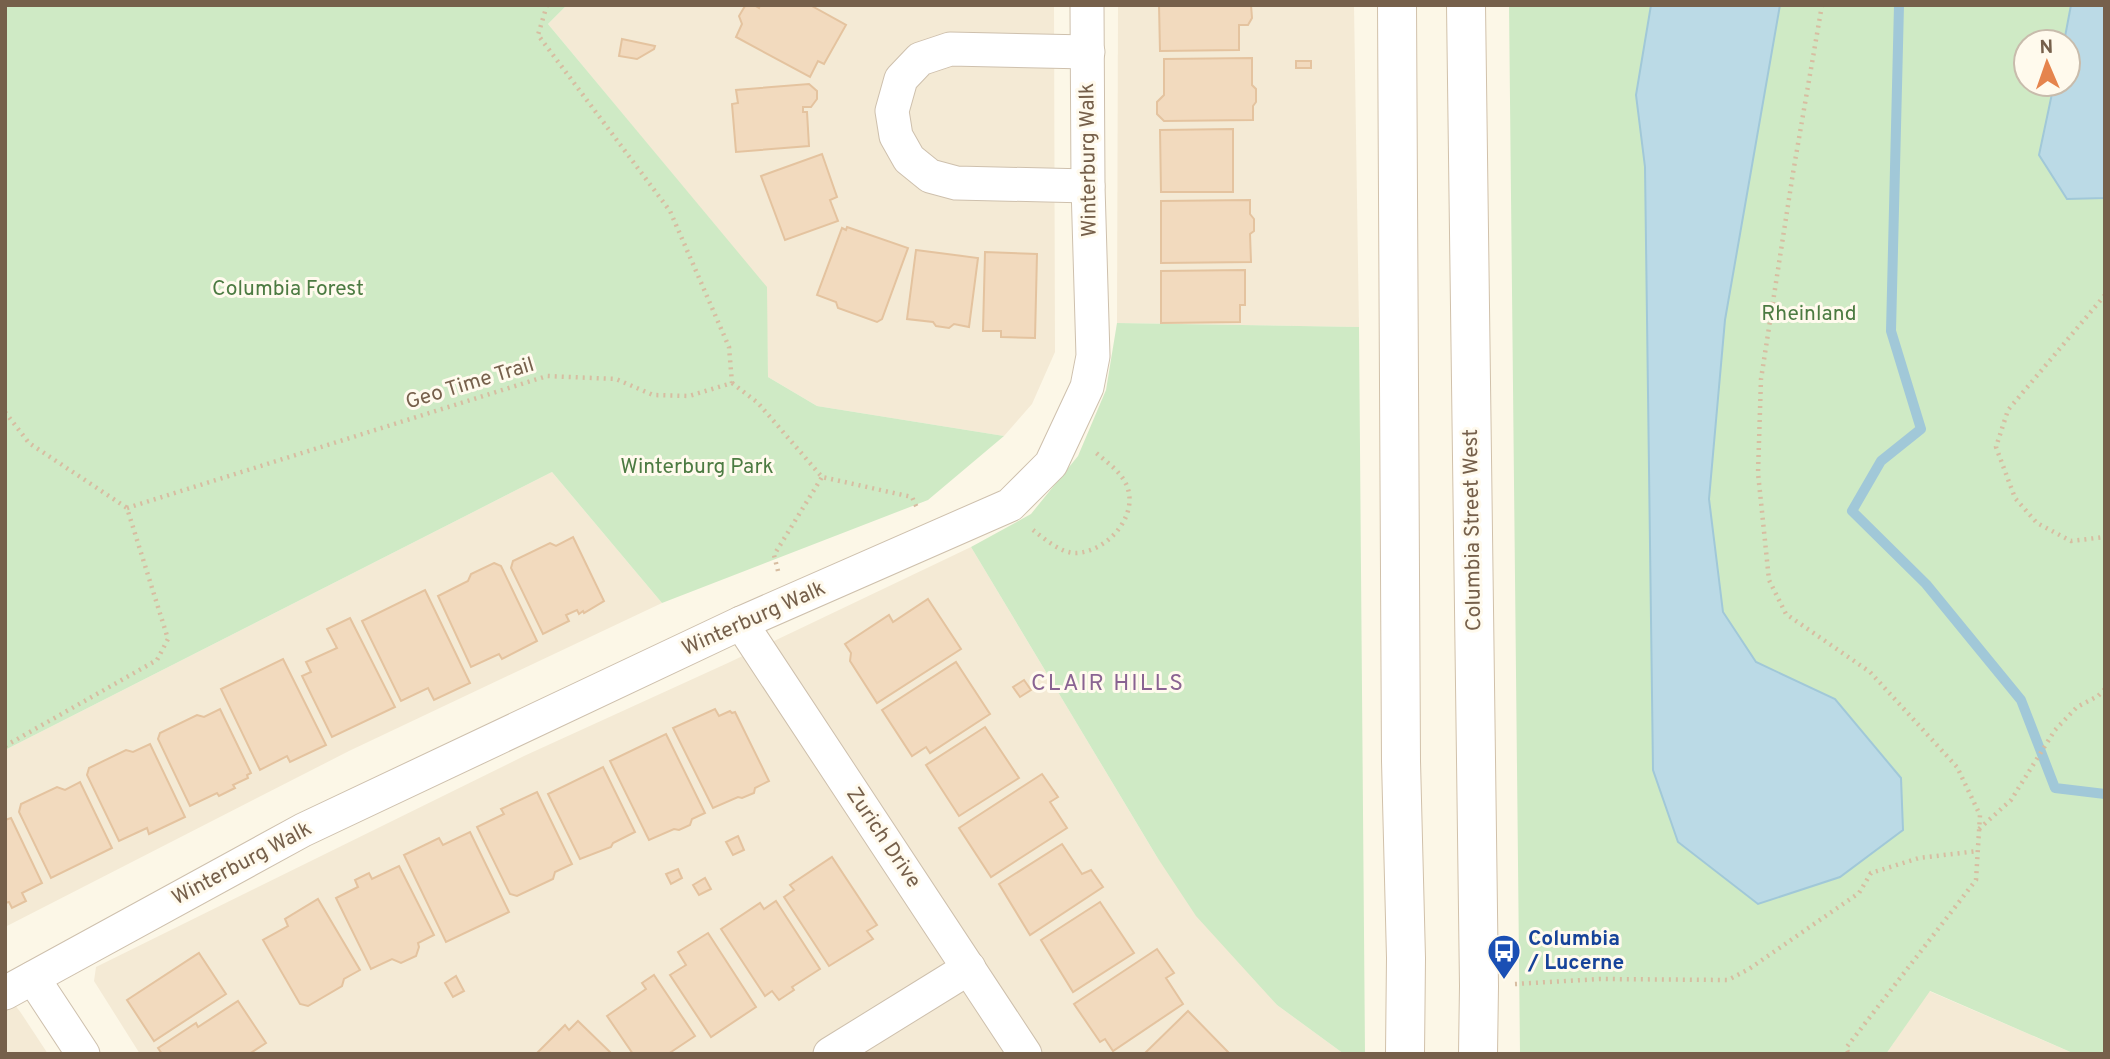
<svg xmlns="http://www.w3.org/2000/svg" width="2110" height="1059" viewBox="0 0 2110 1059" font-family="Overpass,sans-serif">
<rect width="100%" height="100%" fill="#fcf7e7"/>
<!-- residential -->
<g fill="#f4ead5">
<polygon points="567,5 1054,5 1055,352 1032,404 1004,436 817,406 768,377 766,287 548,24"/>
<polygon points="1118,5 1354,5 1359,327 1117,323"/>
<polygon points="552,472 662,603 349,751 5,927 5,750"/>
<polygon points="971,547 1157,857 1277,1005 1344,1054 140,1054 94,981 96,967 524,756 730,662"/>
<polygon points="1929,991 2075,1054 1886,1054"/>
<polygon points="5,992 21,1013 48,1054 5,1054"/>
</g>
<!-- green -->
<g fill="#cfeac5" fill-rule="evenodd">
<polygon points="5,5 567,5 548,24 767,287 768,377 817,406 1004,436 928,500 662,603 552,472 5,750"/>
<path d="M1509,5H2105V1054H2075L1930,991L1886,1054H1520ZM2026,42H2068V84H2026Z"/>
<polygon points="1117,323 1359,327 1365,1054 1344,1054 1277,1005 1196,916 1157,857 971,547 1031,514 1078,456 1106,390"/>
</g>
<!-- water -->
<g fill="#bbdae6" stroke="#a1c8d8" stroke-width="2">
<polygon points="1651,5 1780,5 1725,320 1709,499 1723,612 1756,662 1835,699 1901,778 1903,830 1840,877 1758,904 1678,842 1653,770 1645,167 1636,95"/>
<polygon points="2071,5 2105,5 2105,198 2067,199 2039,155 2054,84 2068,84 2068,42 2064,42"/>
</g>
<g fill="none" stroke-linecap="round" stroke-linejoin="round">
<!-- stream -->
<polyline stroke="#a1c8d8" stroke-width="10" points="1899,5 1891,331 1921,429 1881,461 1852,511 1926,584 2021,700 2055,788 2105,794"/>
</g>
<!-- building -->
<g fill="#f2dabe" stroke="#e4c39f" stroke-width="2">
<polygon points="754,5 759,8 760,5 810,5 846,25 824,64 818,61 810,77 736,37 742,24 739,16 745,6"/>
<polygon points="1159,5 1251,5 1252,18 1248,25 1239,25 1239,50 1160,51"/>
<polygon points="622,39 655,46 654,49 637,59 619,56"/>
<polygon points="1252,58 1252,85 1256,89 1256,102 1253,106 1253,120 1164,121 1157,114 1157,102 1164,95 1164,59"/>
<rect x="1296" y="61" width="15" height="7"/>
<polygon points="809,84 817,91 817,99 811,107 803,107 803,112 807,112 809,146 736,152 732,104 738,103 736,90"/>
<polygon points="1233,129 1233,192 1161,192 1160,130"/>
<polygon points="822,154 837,197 830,200 838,221 785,240 761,176"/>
<polygon points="1250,200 1250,214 1254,219 1254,231 1250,234 1251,262 1161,263 1161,201"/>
<polygon points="847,227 908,248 882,319 877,322 838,308 836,302 817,295 842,228 846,230"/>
<polygon points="916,250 978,258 969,327 954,324 949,328 936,326 933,322 907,319"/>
<polygon points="985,252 1037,254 1035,338 1001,337 1001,331 983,331"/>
<polygon points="1245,270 1245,305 1240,305 1240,322 1161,323 1161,271"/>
<polygon points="573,537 604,601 584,613 583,611 579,614 577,610 566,615 569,621 543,634 511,568 513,561 550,543 556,546"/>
<polygon points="494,563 501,566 537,641 502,659 499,654 471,667 438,596 468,581 471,574"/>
<polygon points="425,590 470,683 434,700 428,688 401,701 362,621"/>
<polygon points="928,599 961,649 877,703 850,661 851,653 845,644 889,615 893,622"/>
<polygon points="350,618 395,707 332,737 302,676 311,672 306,662 337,648 327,629"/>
<polygon points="283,659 326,745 290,762 287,756 260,770 221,689"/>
<polygon points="956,662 990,714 930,753 926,747 912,756 882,710"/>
<polygon points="1024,680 1031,690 1020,697 1013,687"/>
<polygon points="220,709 251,773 247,775 248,778 233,785 235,788 219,796 217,793 190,806 158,739 160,733 197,715 204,717"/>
<polygon points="715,709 719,716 730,711 732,713 735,712 769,781 755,788 754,793 742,798 738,797 713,808 673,728"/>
<polygon points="985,727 1019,778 959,816 926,765"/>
<polygon points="666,734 705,813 692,819 690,825 679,830 674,829 649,840 610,761"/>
<polygon points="150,744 185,817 149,834 147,828 119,841 87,775 89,768 126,750 133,752"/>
<polygon points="603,767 635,832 613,843 611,847 580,859 548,794"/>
<polygon points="1042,774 1058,797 1050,802 1067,828 991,877 959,828"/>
<polygon points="80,782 112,848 51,878 19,812 21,804 57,787 65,790"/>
<polygon points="537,792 572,864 555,872 553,879 517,896 510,894 477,827 504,814 501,809"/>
<polygon points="11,818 42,883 22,893 26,901 12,908 9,902 5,903 5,820"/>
<polygon points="470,832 509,912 446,942 404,855 439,838 443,845"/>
<polygon points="738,836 744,850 733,855 726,842"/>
<polygon points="1062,844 1082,874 1091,870 1103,887 1030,935 999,884"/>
<polygon points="832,857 877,925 867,931 873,939 829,966 784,897 794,890 790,885"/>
<polygon points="399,866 434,935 418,943 419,947 416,956 401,963 392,959 371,969 336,898 358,887 355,880 369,873 372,879"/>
<polygon points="678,869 682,878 671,884 666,874"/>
<polygon points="705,878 711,889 699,895 693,885"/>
<polygon points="318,899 360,970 344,979 342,986 308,1006 300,1004 263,940 288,926 285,919"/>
<polygon points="776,901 820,969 792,987 794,990 779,1000 772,991 765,996 721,929 760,903 764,909"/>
<polygon points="1100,902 1134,953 1073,992 1041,940"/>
<polygon points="708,933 756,1007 711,1037 670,975 686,965 678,952"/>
<polygon points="1157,949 1174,973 1166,978 1183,1004 1113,1051 1105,1039 1100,1042 1074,1004"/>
<polygon points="199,953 226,994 154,1041 127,1000"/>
<polygon points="654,975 695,1036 668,1054 633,1054 607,1016 646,989 642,983"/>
<polygon points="456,976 464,991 453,997 445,983"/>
<polygon points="238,1001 266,1043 249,1054 162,1054 158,1048 196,1023 198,1027"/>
<polygon points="1188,1011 1230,1054 1144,1054"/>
<polygon points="578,1021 612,1054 536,1054 565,1025 569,1030"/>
</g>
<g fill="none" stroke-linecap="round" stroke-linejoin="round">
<defs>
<g id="minor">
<polyline points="1088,52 950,49 920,59 901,79 892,111 896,136 909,159 930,176 956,183 1088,186"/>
<polyline points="741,623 1025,1054"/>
<polyline points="33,978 83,1054"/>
<polyline points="5,993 303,830 741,623 1010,505 1051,464 1087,387 1093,356 1088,186 1087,5"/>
<polyline points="830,1054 969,968"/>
</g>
<g id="secondary">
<polyline points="1397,5 1401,761 1406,958 1405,1054"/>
<polyline points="1466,5 1479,986 1478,1054"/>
</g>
</defs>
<!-- minor casing -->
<use href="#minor" stroke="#cec0ad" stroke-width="35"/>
<!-- secondary casing -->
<use href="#secondary" stroke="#d1c1aa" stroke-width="40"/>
<!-- path -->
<g stroke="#d7bda1" stroke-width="4.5" stroke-dasharray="2 5" stroke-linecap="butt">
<polyline points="547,5 538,35 670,211 729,347 732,383"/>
<polyline points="1822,5 1793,173 1761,379 1758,473 1769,580 1786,614 1870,672 1957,767 1980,815 1976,880 1846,1048 1849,1054"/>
<polyline points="2105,295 2008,410 1996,447 2015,498 2037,523 2071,541 2105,537"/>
<polyline points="732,383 758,403 822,477 912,497 917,508"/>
<polyline points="5,412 29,443 127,508"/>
<polyline points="127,508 547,376 616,379 653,395 689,396 732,383"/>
<path d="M1033,530C1045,539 1060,553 1076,553C1108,552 1142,513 1125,482C1118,469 1105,461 1094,451"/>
<polyline points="778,571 774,555 822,477"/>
<polyline points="5,746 157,660 168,639 127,508"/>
<polyline points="1979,829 2011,800 2055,730 2077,707 2098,696 2105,689"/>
<polyline points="1515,984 1600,979 1728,980 1749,969 1859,893 1871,873 1919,858 1978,851"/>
</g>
<!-- minor -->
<use href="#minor" stroke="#fff" stroke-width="33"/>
<!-- secondary -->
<use href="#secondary" stroke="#fff" stroke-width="38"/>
</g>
<!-- icons -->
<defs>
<symbol id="bus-pin" viewBox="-11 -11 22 30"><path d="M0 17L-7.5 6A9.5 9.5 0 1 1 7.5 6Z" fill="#1a4fb4" stroke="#fffaed"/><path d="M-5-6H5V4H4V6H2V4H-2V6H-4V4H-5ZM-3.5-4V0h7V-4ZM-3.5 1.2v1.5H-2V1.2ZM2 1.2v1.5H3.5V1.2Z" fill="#fff"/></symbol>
</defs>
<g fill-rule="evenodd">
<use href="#bus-pin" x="1485" y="932" width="38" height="52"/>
</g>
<g text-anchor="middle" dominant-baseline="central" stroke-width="6" stroke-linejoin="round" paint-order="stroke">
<!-- street labels -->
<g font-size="21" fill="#76604b" stroke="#fffaed">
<text transform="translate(1089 160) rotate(-91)">Winterburg Walk</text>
<text transform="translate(470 384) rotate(-17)">Geo Time Trail</text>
<text transform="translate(1473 530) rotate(-91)">Columbia Street West</text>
<text transform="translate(754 619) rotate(-24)">Winterburg Walk</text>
<text transform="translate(883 838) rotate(56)">Zurich Drive</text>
<text transform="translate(242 864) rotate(-28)">Winterburg Walk</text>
</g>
<!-- park labels -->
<g font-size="21" fill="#4c7b42" stroke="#fffaed">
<text x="288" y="289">Columbia Forest</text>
<text x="1809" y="314">Rheinland</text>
<text x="697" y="467">Winterburg Park</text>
</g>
<!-- transit labels -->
<g font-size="21" font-weight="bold" fill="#164399" stroke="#fffaed" text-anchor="start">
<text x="1528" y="939">Columbia<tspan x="1528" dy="24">/ Lucerne</tspan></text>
</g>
<!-- neighbourhood labels -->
<g font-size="23" letter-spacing="2" fill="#896392" stroke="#fffaed">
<text x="1108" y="684">CLAIR HILLS</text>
</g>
</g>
<!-- border -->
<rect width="2110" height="1059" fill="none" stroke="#76604b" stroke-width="14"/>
<!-- north arrow -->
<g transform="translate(2047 63) rotate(358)"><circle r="33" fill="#fffaed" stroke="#c8bcac" stroke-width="2"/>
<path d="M0-5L12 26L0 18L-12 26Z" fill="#e5844d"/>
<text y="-10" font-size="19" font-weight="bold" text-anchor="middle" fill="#76604b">N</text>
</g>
</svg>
